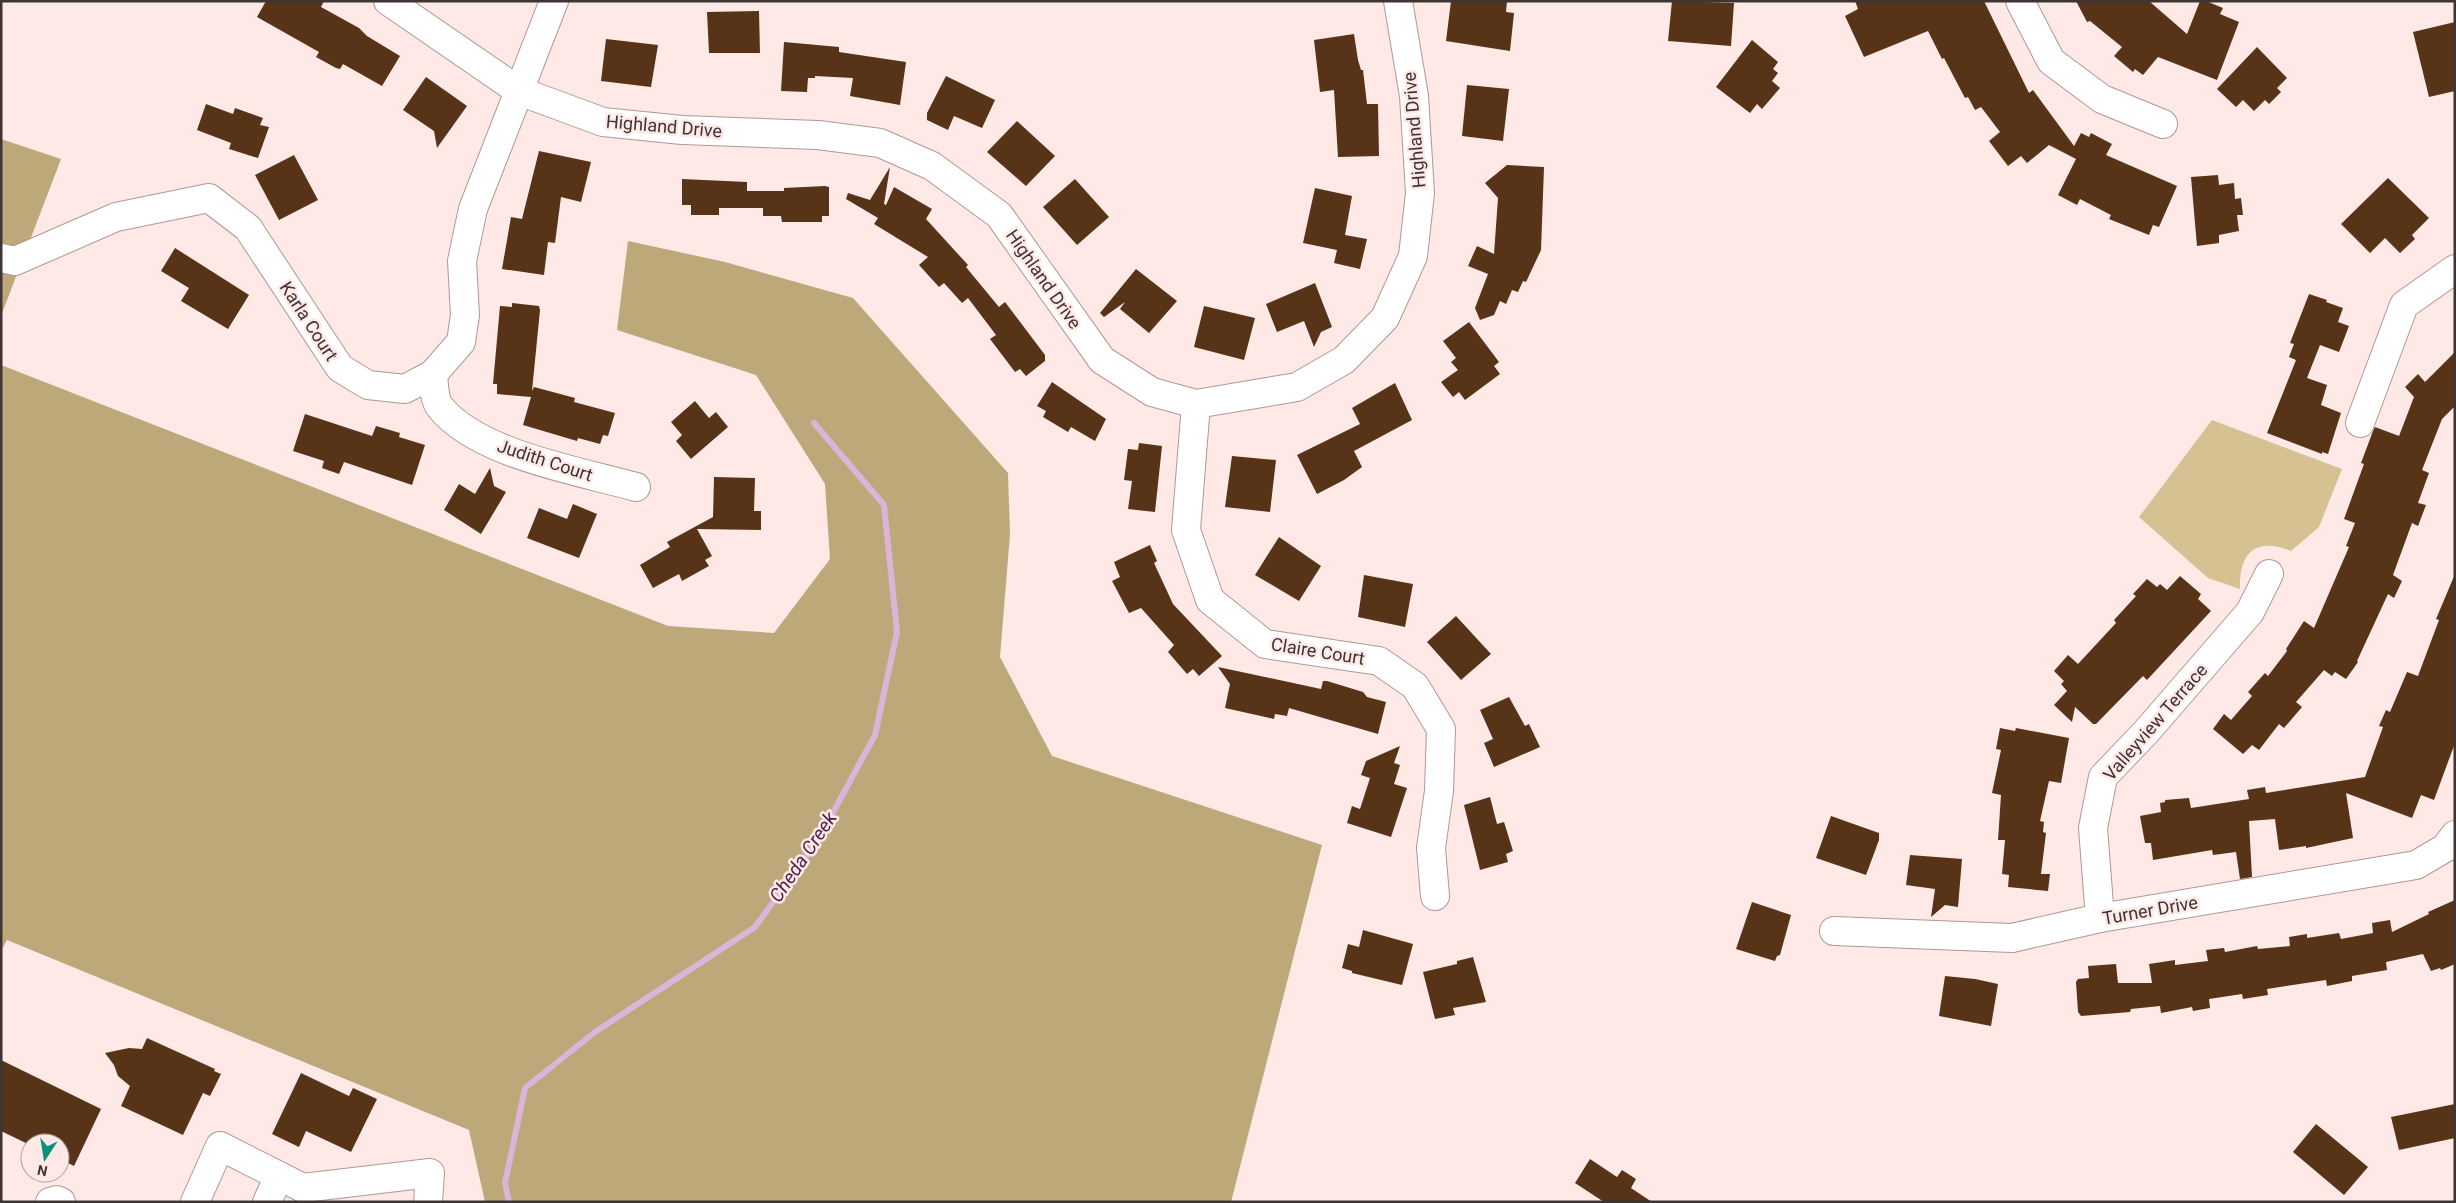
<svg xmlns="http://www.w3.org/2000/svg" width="2456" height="1203" viewBox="0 0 2456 1203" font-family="Roboto,sans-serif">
<rect width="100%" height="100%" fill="#fee9e7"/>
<!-- green -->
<path fill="#d6c193" d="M2212,420L2342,469L2319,527L2291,551C2256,537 2239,552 2240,589L2208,578L2139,517Z"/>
<!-- forest -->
<g fill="#bda87a">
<polygon points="1,139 61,159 1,316"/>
<polygon points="628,241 725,262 853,298 1008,473 1010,534 1000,657 1052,756 1322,845 1231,1202 485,1202 469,1130 7,940 1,951 1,365 668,626 774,633 830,559 825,484 756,375 617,330"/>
</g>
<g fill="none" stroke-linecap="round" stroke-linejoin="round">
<!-- stream -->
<polyline stroke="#dab4d9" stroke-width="6" points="509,1202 505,1183 525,1088 595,1032 755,927 817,842 875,735 897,632 884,505 814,423"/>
</g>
<!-- building -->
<g fill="#573317">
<polygon points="266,1 324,1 321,7 359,28 367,36 400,56 382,86 343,64 340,69 336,68 316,57 319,52 257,17"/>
<polygon points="1451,1 1507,1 1506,12 1514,13 1510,51 1446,41"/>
<polygon points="1672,1 1734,3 1731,46 1668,41"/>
<polygon points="1855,1 1984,1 2029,93 2033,90 2074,146 2081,133 2089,137 2091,133 2112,144 2106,155 2177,186 2159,227 2153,225 2149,235 2109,219 2111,215 2080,199 2077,205 2058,195 2076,159 2049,145 2027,163 2021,156 2008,166 1989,141 2000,132 1981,107 1975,110 1968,97 1965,98 1944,58 1942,59 1928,31 1864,57 1845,16 1858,9"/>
<polygon points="2076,1 2149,1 2187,34 2200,1 2206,1 2223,8 2220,14 2239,22 2217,80 2158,57 2143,75 2135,69 2133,72 2114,56 2122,47 2090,21 2087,22"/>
<polygon points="759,11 760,53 709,53 707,12"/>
<polygon points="2455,22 2455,91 2429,97 2413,32"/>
<polygon points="1354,34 1358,60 1361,70 1363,70 1367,104 1378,104 1379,156 1338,157 1334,90 1320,92 1314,40"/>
<polygon points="606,39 658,45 651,87 601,81"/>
<polygon points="1752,40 1778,62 1773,69 1778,73 1772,81 1780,88 1762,109 1757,104 1750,113 1716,87"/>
<polygon points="784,42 839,47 839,52 906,62 900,105 850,96 853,78 815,76 815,78 808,78 807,92 781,91"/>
<polygon points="2257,47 2287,78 2277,88 2281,92 2269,104 2265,100 2254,111 2243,100 2236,107 2217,89"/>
<polygon points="946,76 995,100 982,128 954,116 948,130 927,120 927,113"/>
<polygon points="426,77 467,106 437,148 434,131 403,110"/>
<polygon points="1467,85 1509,89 1503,141 1462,136"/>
<polygon points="206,104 233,114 235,108 263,118 260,125 269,127 258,158 229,149 231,143 197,130"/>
<polygon points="1017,121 1055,156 1026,186 987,152"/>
<polygon points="539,151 591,162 581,202 561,197 555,243 548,242 544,275 502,269 511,217 522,219"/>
<polygon points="294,155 318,200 279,220 255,175"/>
<polygon points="1507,165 1544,167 1541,250 1526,282 1523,281 1518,292 1512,290 1506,304 1500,301 1494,315 1480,320 1475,308 1488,274 1468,266 1477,246 1494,254 1498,198 1485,183"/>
<polygon points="890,167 884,204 886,205 894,187 932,209 926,219 968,265 966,267 970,272 999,307 1005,302 1045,355 1045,361 1026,376 1020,369 1015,372 990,339 996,335 968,298 962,303 944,283 939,287 919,265 928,257 874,224 878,218 846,199 848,193 870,200"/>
<polygon points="2218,175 2219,185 2234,183 2235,199 2241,198 2243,215 2237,215 2239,231 2219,235 2219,243 2197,246 2191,177"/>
<polygon points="2388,178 2429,218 2412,235 2415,239 2400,253 2385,238 2370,253 2341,224"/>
<polygon points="682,179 747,182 747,191 784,191 784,188 825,186 829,187 829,216 822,216 822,222 782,222 781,216 763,216 763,208 719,208 719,215 691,215 691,205 682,205"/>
<polygon points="1075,179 1109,217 1077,245 1043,207"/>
<polygon points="1315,188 1352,196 1345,235 1367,239 1360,269 1334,263 1337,250 1303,243"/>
<polygon points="175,248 249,295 228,329 181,301 189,288 161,271"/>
<polygon points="1136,269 1177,301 1149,333 1120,309 1125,302 1104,317 1100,313"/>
<polygon points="1315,283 1332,327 1321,332 1314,347 1304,321 1277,332 1266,304"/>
<polygon points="2309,294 2327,300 2326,302 2343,308 2338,322 2349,326 2339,352 2320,345 2307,378 2327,385 2321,405 2341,413 2328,454 2322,452 2322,454 2267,433 2296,360 2289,357 2294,344 2290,343"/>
<polygon points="512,303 539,306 540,310 532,391 534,387 575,398 574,402 615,413 608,436 603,435 600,444 578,438 577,441 523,425 531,397 497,394 497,384 493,384 500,306 512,307"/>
<polygon points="1204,306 1255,318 1244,360 1194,347"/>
<polygon points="1469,322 1499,362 1494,366 1500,374 1465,400 1459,392 1453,397 1441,382 1458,370 1451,362 1456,358 1443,341"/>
<polygon points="2455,352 2455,406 2442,419 2422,470 2429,473 2418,503 2426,505 2418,526 2412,523 2393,575 2402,581 2394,598 2388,594 2357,661 2358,662 2346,679 2335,672 2332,676 2324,670 2296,702 2302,707 2284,728 2279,724 2259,750 2252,745 2243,754 2213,729 2224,714 2231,720 2252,696 2248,692 2265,673 2268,676 2287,651 2286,649 2304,621 2314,628 2349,547 2346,546 2355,523 2344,519 2364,464 2361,463 2373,431 2375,427 2399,436 2414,397 2405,387 2418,374 2425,382"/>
<polygon points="1052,382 1106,419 1095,441 1071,427 1068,432 1043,417 1046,411 1037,406"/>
<polygon points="1395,383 1412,420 1354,451 1362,467 1344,480 1317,494 1297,455 1360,424 1352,408"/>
<polygon points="695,401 709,418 716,412 728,427 691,459 676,441 682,435 671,422"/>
<polygon points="305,414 372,436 376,426 400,433 399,437 425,445 412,485 344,462 339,474 322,468 324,461 293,451"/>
<polygon points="1139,443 1162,446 1155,512 1128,509 1132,481 1124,480 1128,449 1138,450"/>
<polygon points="1232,456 1276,460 1270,512 1225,507"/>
<polygon points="490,468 494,486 506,492 481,534 444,510 459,484 475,494"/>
<polygon points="714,477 755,478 754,511 761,511 761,530 697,529 712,556 705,560 709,566 682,581 679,574 653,588 640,565 670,547 667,542 713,517"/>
<polygon points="573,504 597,514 579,558 527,538 539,508 567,519"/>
<polygon points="1279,537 1321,566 1299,601 1255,575"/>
<polygon points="1150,545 1157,561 1154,563 1173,604 1222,656 1199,676 1193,669 1187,674 1168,652 1174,645 1141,608 1129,613 1112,581 1120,577 1114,562"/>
<polygon points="2455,574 2455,743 2434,800 2421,795 2412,818 2346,793 2353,838 2306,848 2306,846 2279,850 2275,819 2249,821 2252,877 2240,879 2236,852 2213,855 2212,850 2153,860 2151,843 2145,843 2140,816 2161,812 2160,803 2165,802 2165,800 2189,798 2191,808 2249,799 2247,790 2265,787 2266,793 2365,777 2383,727 2379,726 2386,710 2390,712 2407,672 2418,676 2439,620 2436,619"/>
<polygon points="1364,575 1413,584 1405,627 1358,617"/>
<polygon points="2180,576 2201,594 2198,599 2211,611 2147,680 2143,676 2096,724 2093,724 2075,707 2072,722 2054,705 2067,691 2061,684 2064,681 2054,671 2068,655 2078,664 2116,623 2114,620 2136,596 2133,594 2147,579 2157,587 2160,584 2167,590"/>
<polygon points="1456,616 1491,654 1461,680 1427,642"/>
<polygon points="1218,667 1321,689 1323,681 1327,681 1363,692 1367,697 1386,702 1378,734 1289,708 1287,716 1275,714 1274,719 1225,708 1230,684"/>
<polygon points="1509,697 1525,726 1529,724 1540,747 1494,767 1484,743 1493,739 1480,710"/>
<polygon points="2000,728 2015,731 2016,728 2069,738 2061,783 2049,781 2040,821 2044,822 2043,832 2046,833 2041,874 2050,874 2048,891 2008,887 2009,875 2002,874 2005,840 1998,840 2001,795 1992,793 2001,750 1996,749"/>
<polygon points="1400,746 1394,763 1400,765 1394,784 1407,788 1391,837 1347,823 1352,806 1360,809 1370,778 1361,775 1366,761"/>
<polygon points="1490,797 1497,824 1504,822 1513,851 1506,854 1508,862 1480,870 1464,805"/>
<polygon points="1831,816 1879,833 1879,840 1866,875 1816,858"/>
<polygon points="1910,855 1962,859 1958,907 1945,905 1931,917 1935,889 1906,885"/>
<polygon points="2455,900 2455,964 2441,970 2440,968 2431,971 2423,954 2386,962 2387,970 2352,976 2352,981 2327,986 2326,980 2267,989 2268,995 2243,999 2242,994 2209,999 2210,1008 2193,1011 2192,1007 2161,1013 2160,1006 2131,1009 2130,1012 2081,1016 2078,1012 2076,982 2078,979 2089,978 2088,966 2116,964 2118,983 2152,983 2149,964 2175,960 2175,965 2208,961 2206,950 2224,948 2225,952 2257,946 2258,949 2290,946 2289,937 2307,934 2307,938 2339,933 2341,939 2373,933 2372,923 2390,920 2392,932 2429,914 2428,912"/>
<polygon points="1752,902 1791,915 1780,955 1777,956 1775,961 1736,949"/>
<polygon points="1363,930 1413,944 1402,985 1352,973 1352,971 1342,968 1348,944 1359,947"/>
<polygon points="1473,957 1486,1002 1453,1008 1455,1015 1435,1019 1423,972 1457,964 1457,961"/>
<polygon points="1945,976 1975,979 1998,984 1991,1026 1939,1016"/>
<polygon points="147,1038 215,1069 214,1071 221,1074 210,1096 203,1093 183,1135 121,1106 130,1086 118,1076 114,1065 105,1053 129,1048 142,1049"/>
<polygon points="1,1060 101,1109 74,1166 60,1159 60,1143 30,1143 30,1145 1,1131"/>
<polygon points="301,1073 349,1096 353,1088 377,1099 351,1152 306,1131 299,1147 272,1134"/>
<polygon points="2455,1104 2455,1138 2399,1150 2391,1117"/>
<polygon points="2316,1124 2368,1167 2344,1195 2293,1152"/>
<polygon points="1590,1159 1617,1177 1622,1170 1636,1179 1631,1188 1652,1202 1604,1202 1575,1183"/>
</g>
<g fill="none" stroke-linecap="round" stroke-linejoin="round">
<defs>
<g id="minor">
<polyline points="388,1 519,91 603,122 682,130 818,135 880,143 932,166 999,215 1102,360 1152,392 1196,404 1297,387 1344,360 1385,318 1413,256 1420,193 1414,96 1398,1"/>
<polyline points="2020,1 2051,61 2102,99 2163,124"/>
<polyline points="1,258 15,261 116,217 209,198 248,228 340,368 368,385 405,389 433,374 461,342 465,315 462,261 473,209 554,1"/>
<path d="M433,374C434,383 434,400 440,407C477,454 579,471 636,487"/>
<polyline points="1196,404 1186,530 1210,600 1265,644 1379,661 1415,686 1441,729 1439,791 1431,848 1435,896"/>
<polyline points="2360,423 2404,305 2455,269"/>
<polyline points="2100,918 2093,828 2103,777 2146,732 2250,612 2269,574"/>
<polyline points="1834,931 2012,938 2100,918 2416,865 2445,848 2455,835"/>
<polyline points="50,1202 57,1200 61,1202"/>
<polyline points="195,1202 220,1146 303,1188 430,1173 428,1202"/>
<polyline points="267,1202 279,1176"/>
</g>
</defs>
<!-- minor casing -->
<use href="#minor" stroke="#af9895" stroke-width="30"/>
<!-- minor -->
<use href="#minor" stroke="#fff" stroke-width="28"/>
</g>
<g text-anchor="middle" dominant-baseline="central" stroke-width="5" stroke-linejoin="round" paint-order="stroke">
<!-- street labels -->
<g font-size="18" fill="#3e3433" stroke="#fee9e7">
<text transform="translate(664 126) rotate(5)">Highland Drive</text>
<text transform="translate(1414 130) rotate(-95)">Highland Drive</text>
<text transform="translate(1044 279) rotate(55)">Highland Drive</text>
<text transform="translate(309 321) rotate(57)">Karla Court</text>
<text transform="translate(545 460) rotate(18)">Judith Court</text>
<text transform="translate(1318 651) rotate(9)">Claire Court</text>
<text transform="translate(2155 722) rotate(-49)">Valleyview Terrace</text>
<text transform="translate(2150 910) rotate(-10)">Turner Drive</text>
</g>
<!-- water labels -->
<g font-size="19" font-style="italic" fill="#4c1e4d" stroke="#fee9e7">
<text transform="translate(803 857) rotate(-56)">Cheda Creek</text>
</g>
</g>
<!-- border -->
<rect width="2456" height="1203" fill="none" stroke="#3e3433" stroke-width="5"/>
<!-- north arrow -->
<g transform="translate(45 1158) rotate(192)"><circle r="24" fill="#fee9e7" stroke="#b1a19f"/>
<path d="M0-4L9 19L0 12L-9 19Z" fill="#09917a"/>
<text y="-8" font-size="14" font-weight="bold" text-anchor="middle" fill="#3e3433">N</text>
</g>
</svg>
